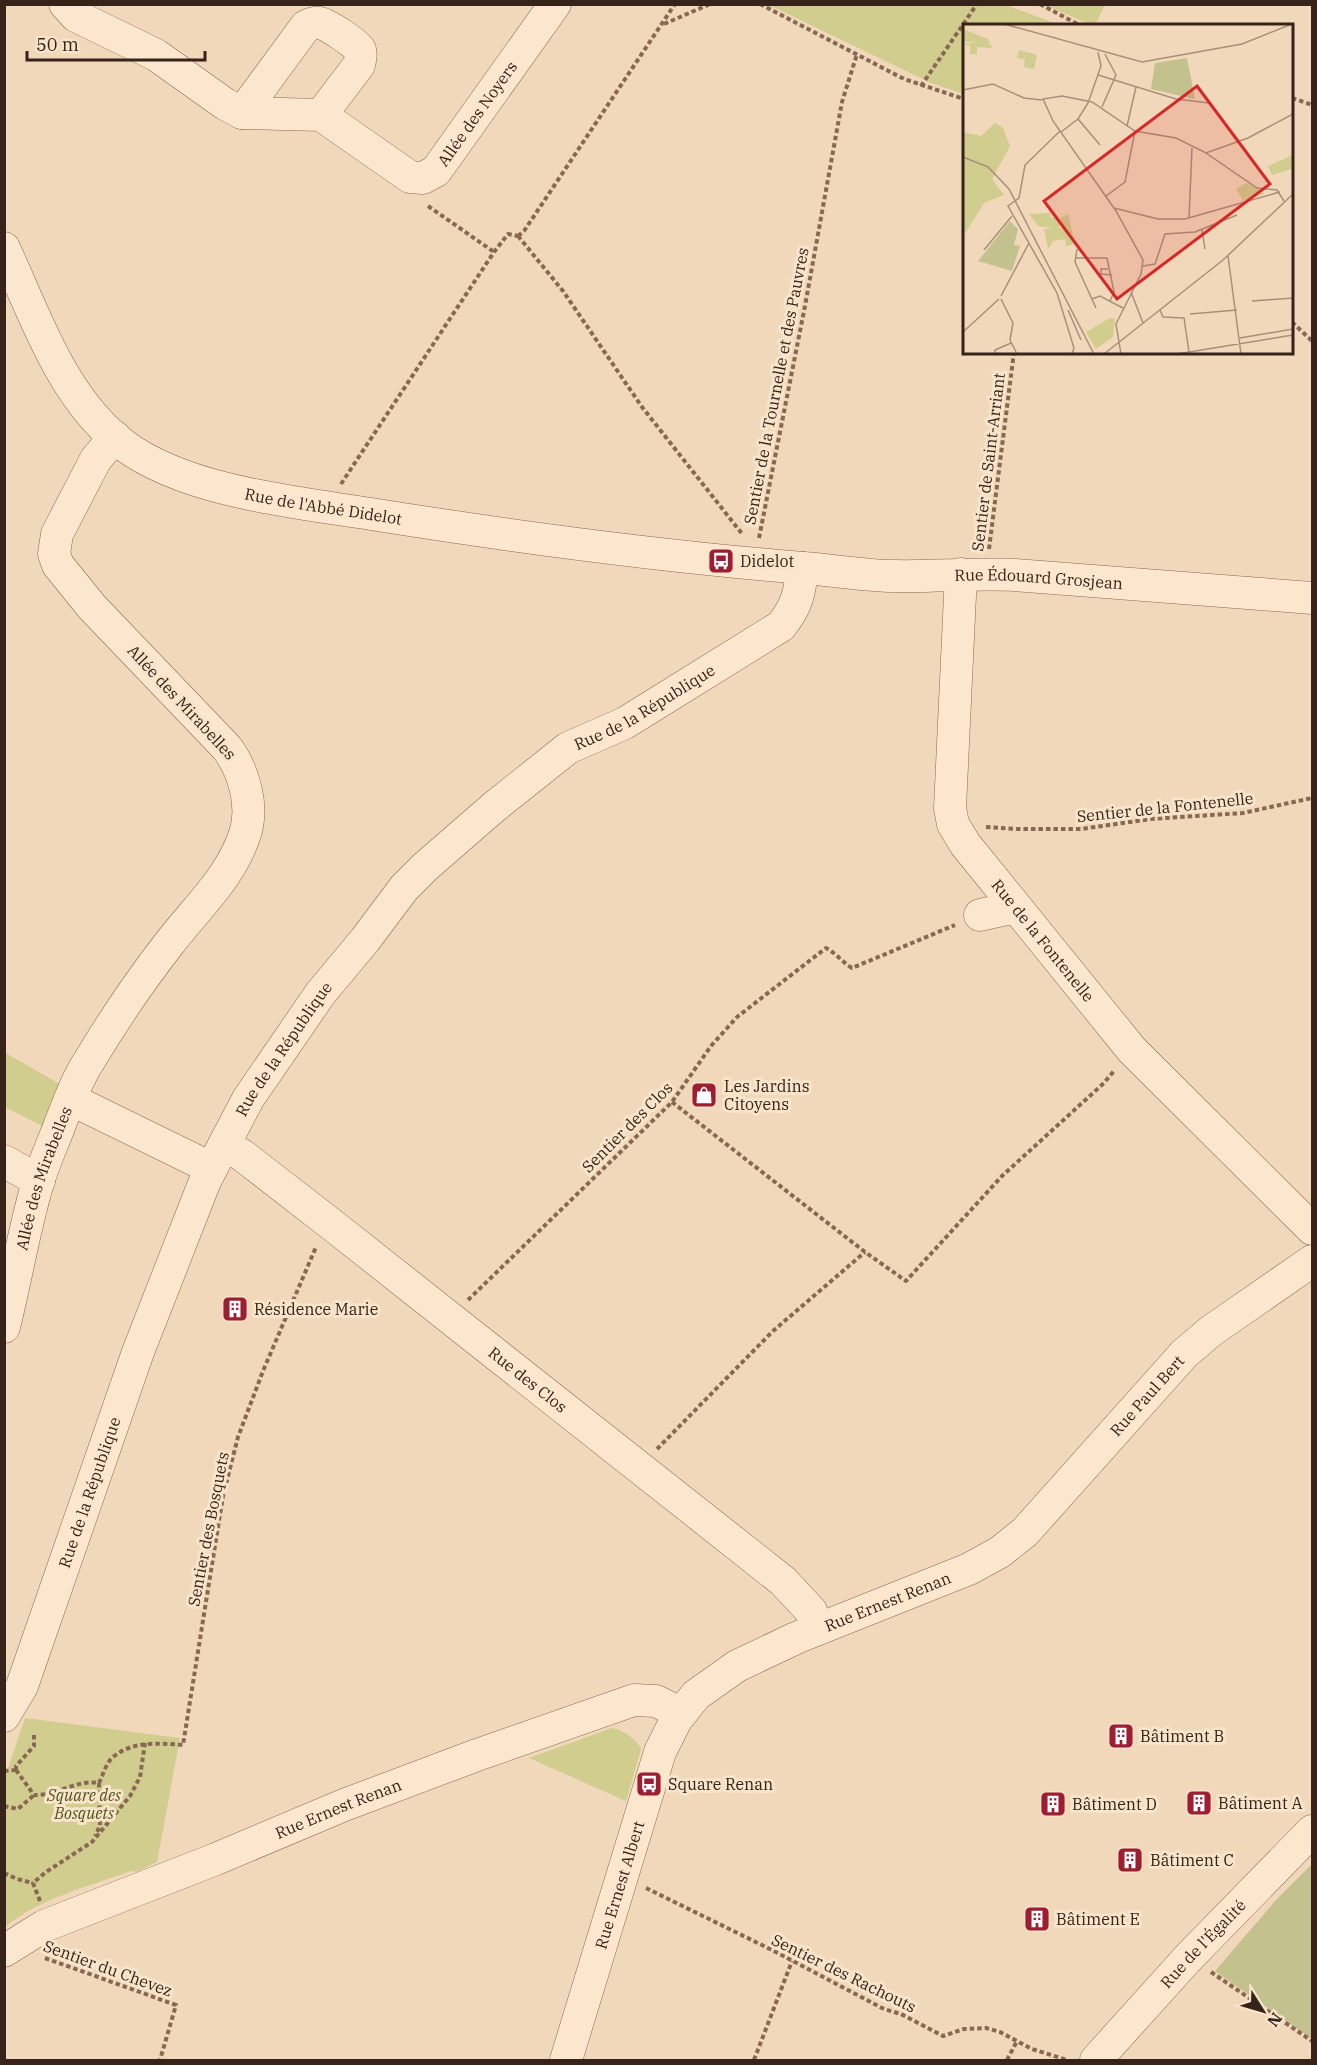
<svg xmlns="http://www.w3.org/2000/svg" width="1317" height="2065" viewBox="0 0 1317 2065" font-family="'IBM Plex Serif',serif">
<rect width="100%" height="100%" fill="#f1d8ba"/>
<!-- green -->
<g fill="#d0cd8e">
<polygon points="769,5 1006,5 1060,25 964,26 964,94 931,83"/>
<polygon points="1046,5 1105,4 1105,5 1095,25 1093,26"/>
<polygon points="4,1052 63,1086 46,1128 5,1107"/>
<path d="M25,1718L180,1738L157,1862L136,1872L131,1871C88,1887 40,1898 5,1927V1777Z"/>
<path d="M612,1728C622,1729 637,1740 641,1749L626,1801L529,1758Z"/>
</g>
<!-- cemetery -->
<polygon fill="#c3c18e" points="1312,1864 1312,2039 1215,1971 1276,1900"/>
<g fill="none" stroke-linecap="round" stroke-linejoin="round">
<defs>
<g id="minor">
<path id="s1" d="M65,4L76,16L156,55L225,104L242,113L321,115L410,177L423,178L436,171L555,4"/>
<path d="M242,113L306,26C310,24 315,22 320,23C327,24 357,44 360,50C362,55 360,60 359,65L321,115"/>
<path id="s2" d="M4,248C36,317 62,399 125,446C188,492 295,502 371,514C515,537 658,556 803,568C833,570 864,576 894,576C935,577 974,573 1015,575L1312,598"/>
<path id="s3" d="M961,574L950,808L953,824L965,844L1132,1050L1312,1229"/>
<polyline points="980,915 1016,907"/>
<polyline points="70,1099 211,1168"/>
<path id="s4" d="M224,1145L242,1155L331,1224L783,1581L811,1611L817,1629"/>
<polyline points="4,1161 39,1181"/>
<path id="s5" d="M4,1327C16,1279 24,1229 38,1182C44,1163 52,1145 59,1127C68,1104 76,1081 89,1061C113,1021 140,981 168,945C196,908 230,879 245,834C254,806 244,771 227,748L92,607L58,565L54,554L57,534L96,459L115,437"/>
<path id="s6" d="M4,1716L22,1686L138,1352L205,1181L248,1099L320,994L365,940L404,888L425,867L494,807L568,748L625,723L781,626C797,606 800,593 802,568"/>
<path id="s7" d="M4,1951L44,1926L216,1859L344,1805L477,1755L634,1700L656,1701L680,1713"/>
<path id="s8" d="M566,2060L660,1752L676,1720L696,1695L737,1666L796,1638L969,1569L1000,1552L1025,1532L1184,1354L1211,1331L1312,1261"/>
<path id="s9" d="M1096,2060L1189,1957L1312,1831"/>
</g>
</defs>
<!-- minor casing -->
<use href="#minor" stroke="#896853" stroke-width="33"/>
<!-- path -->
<g stroke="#896853" stroke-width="4" stroke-dasharray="4.5 3" stroke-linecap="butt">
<polyline points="760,4 904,79 964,99"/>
<polyline points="1040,4 1081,26"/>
<polyline points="664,24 710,4"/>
<polyline points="921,86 977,4"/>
<polyline points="1292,98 1312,105"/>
<polyline points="428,206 494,252"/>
<polyline points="518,236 563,291 642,407 743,535"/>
<polyline points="518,236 524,231 675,4"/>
<polyline points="1292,322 1312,341"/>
<polyline points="341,484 494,252 508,234 518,236"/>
<polyline points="759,538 805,306 842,102 857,54"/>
<polyline points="989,549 1014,352"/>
<polyline points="986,827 1018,829 1081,829 1151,819 1243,813 1312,798"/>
<polyline points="672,1102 865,1252 906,1281 1002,1176 1104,1083 1114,1071"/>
<path d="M468,1300L672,1102L711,1046L737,1017L826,948C836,953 842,962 852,968L955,925"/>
<polyline points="657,1449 773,1331 865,1252"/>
<path d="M16,1770L34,1795C56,1796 77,1779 99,1783L100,1826L95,1836"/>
<polyline points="16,1770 16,1766 34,1746 34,1734"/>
<polyline points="4,1771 16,1770"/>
<path d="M99,1783C103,1775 106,1763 113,1757C132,1741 159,1743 183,1745L223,1496L238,1437L263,1371L316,1247"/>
<polyline points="4,1806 18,1809 34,1795"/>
<polyline points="4,1873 17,1879 33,1883"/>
<polyline points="646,1888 770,1949 884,2009 901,2014 943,2036 964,2029 986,2028 1000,2032 1032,2049 1067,2060"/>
<polyline points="40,1901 33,1883 46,1872 92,1842 130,1796 140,1777 145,1743"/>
<polyline points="45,1958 176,2005 160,2060"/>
<polyline points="1211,1972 1312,2041"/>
<polyline points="754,2060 792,1961"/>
<polyline points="1007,2060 1017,2041"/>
</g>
<!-- minor -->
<use href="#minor" stroke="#fce7ce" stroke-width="32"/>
</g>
<!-- icons -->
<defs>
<symbol id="bus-square" viewBox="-11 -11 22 22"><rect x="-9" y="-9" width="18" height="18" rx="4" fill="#9d1e33" stroke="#f8e4ca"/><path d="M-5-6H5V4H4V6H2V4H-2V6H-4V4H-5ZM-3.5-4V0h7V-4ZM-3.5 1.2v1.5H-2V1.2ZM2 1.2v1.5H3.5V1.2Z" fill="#fff"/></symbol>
<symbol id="shop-square" viewBox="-11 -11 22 22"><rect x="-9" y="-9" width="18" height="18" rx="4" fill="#9d1e33" stroke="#f8e4ca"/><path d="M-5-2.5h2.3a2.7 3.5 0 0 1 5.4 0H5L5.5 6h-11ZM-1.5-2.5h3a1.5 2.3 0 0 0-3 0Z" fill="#fff"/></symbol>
<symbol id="building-square" viewBox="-11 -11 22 22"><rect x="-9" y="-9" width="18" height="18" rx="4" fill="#9d1e33" stroke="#f8e4ca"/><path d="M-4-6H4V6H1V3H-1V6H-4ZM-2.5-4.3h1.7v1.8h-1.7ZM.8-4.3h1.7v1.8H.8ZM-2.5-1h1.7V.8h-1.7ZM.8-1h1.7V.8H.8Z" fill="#fff"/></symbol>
</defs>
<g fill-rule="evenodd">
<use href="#bus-square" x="706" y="546" width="30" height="30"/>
<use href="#shop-square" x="689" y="1080" width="30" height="30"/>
<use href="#building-square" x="220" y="1294" width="30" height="30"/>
<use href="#building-square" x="1106" y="1721" width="30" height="30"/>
<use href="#bus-square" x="634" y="1769" width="30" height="30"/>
<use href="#building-square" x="1184" y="1788" width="30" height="30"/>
<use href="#building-square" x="1038" y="1789" width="30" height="30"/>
<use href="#building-square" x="1115" y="1845" width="30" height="30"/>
<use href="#building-square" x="1022" y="1904" width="30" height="30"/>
</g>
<g text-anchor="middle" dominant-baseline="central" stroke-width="6" stroke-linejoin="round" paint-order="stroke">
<!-- street labels -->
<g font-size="16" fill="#37231a" stroke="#f8e4ca">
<text stroke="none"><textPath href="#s1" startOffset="495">Allée des Noyers</textPath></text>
<text transform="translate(776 386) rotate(-79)">Sentier de la Tournelle et des Pauvres</text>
<text transform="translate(988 462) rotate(-83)">Sentier de Saint-Arriant</text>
<text stroke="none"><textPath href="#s2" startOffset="444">Rue de l'Abbé Didelot</textPath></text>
<text stroke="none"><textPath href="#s2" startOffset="1164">Rue Édouard Grosjean</textPath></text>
<text transform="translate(182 702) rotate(47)">Allée des Mirabelles</text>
<text stroke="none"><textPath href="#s6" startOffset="1230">Rue de la République</textPath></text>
<text transform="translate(1165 807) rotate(-6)">Sentier de la Fontenelle</text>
<text stroke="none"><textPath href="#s3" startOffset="398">Rue de la Fontenelle</textPath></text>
<text stroke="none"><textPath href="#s6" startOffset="726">Rue de la République</textPath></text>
<text transform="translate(627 1127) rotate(-45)">Sentier des Clos</text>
<text stroke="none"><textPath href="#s5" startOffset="154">Allée des Mirabelles</textPath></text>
<text stroke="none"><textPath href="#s4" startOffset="384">Rue des Clos</textPath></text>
<text stroke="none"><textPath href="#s8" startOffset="942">Rue Paul Bert</textPath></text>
<text stroke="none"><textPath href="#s6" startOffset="240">Rue de la République</textPath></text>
<text transform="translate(208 1529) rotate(-79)">Sentier des Bosquets</text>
<text stroke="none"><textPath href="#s8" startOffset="604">Rue Ernest Renan</textPath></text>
<text stroke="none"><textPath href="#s7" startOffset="364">Rue Ernest Renan</textPath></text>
<text stroke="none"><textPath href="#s8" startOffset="183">Rue Ernest Albert</textPath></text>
<text stroke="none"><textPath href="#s9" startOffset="158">Rue de l'Égalité</textPath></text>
<text transform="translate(108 1968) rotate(20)">Sentier du Chevez</text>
<text transform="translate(844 1973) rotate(26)">Sentier des Rachouts</text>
</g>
<!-- poi labels -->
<g font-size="16" fill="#37231a" stroke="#f8e4ca" text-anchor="start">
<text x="740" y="561">Didelot</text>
<text x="724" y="1086">Les Jardins<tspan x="724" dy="18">Citoyens</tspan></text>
<text x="254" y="1309">Résidence Marie</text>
<text x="1140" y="1736">Bâtiment B</text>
<text x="668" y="1784">Square Renan</text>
<text x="1218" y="1803">Bâtiment A</text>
<text x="1072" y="1804">Bâtiment D</text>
<text x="1150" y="1860">Bâtiment C</text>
<text x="1056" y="1919">Bâtiment E</text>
</g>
<!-- park labels -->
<g font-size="16" font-style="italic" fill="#50551e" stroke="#f8e4ca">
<text x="84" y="1795">Square des<tspan x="84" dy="18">Bosquets</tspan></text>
</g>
</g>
<!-- overview -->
<g transform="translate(963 24)">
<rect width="330" height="330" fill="#f1d8ba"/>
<path d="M0,5L25,15L29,24L14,23V30H7V22L0,20L14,18H0ZM56,26L74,31L71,45L61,43L62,35L54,34ZM32,99L40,104L47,122L29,155L41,171L21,179L0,213V108L18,112ZM330,131L328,145L309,151L305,142ZM283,159L300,168L301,170L280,177L273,165ZM87,189L88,194L95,192L97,202L94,204L99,203L97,194L105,190L112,220L103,222L102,215L90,217L85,225L81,205L90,204L75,202L66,190ZM147,294L152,295L150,313L133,325L123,308Z" fill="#d0cd8e"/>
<path d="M224,34L232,75L188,65L192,39ZM47,197L55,205L51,221L57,222L49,247L15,237Z" fill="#c3c18e"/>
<path fill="none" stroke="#a7907a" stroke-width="1.5" d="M41,0L179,38L279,20L329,0M135,51L213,75L246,79M0,66L30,60L61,74L79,76M139,83L153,51L142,30M115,95L137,121M164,102L173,63M97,107L62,141L56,174L45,182L94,269L111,324L109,330M98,108L115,95L125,79L138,42L135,28M243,129L294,164L314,166L321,177M0,133L25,143L46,165L131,330M143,172L162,158L172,107M151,184L195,195H222L317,168M226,194L229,124M239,206L242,225M114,225L112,238L133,284M21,226L49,192M265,232L278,330M113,234H144L151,268L147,277M180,242L192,240L202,210L232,208L274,191M145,245H138V250L149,251M168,268L180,299M38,272L66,219M38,275L50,299L47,316L54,330M129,275L137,272L160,284M289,277L330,274M105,286L118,316M197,286L200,293L221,294L226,328M227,290L274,286M0,308L36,275M277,314L330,305M32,330V326L48,319M141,330L260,236L330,170M158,330L153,300L178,250L180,236L153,187L90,97L80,75L99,72L129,78L172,107L213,114L243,129L285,114L330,90M214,330L330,311"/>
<path fill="#d62828" fill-opacity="0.15" stroke="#d62828" stroke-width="3" d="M234,62L307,160L154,275L81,177Z"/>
<rect width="330" height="330" fill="none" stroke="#37231a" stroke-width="3"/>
</g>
<!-- border -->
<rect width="1317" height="2065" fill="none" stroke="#37231a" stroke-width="12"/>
<!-- north arrow -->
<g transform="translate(1263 2011) rotate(127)" stroke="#f8e4ca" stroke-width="4.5" paint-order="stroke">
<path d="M0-4.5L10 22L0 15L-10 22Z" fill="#37231a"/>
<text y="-9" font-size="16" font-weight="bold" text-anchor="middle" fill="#37231a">N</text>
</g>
<!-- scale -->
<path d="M27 51v9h178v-9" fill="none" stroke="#37231a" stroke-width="3"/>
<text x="36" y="51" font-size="18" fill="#37231a" stroke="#f8e4ca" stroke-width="4.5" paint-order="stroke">50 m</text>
</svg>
